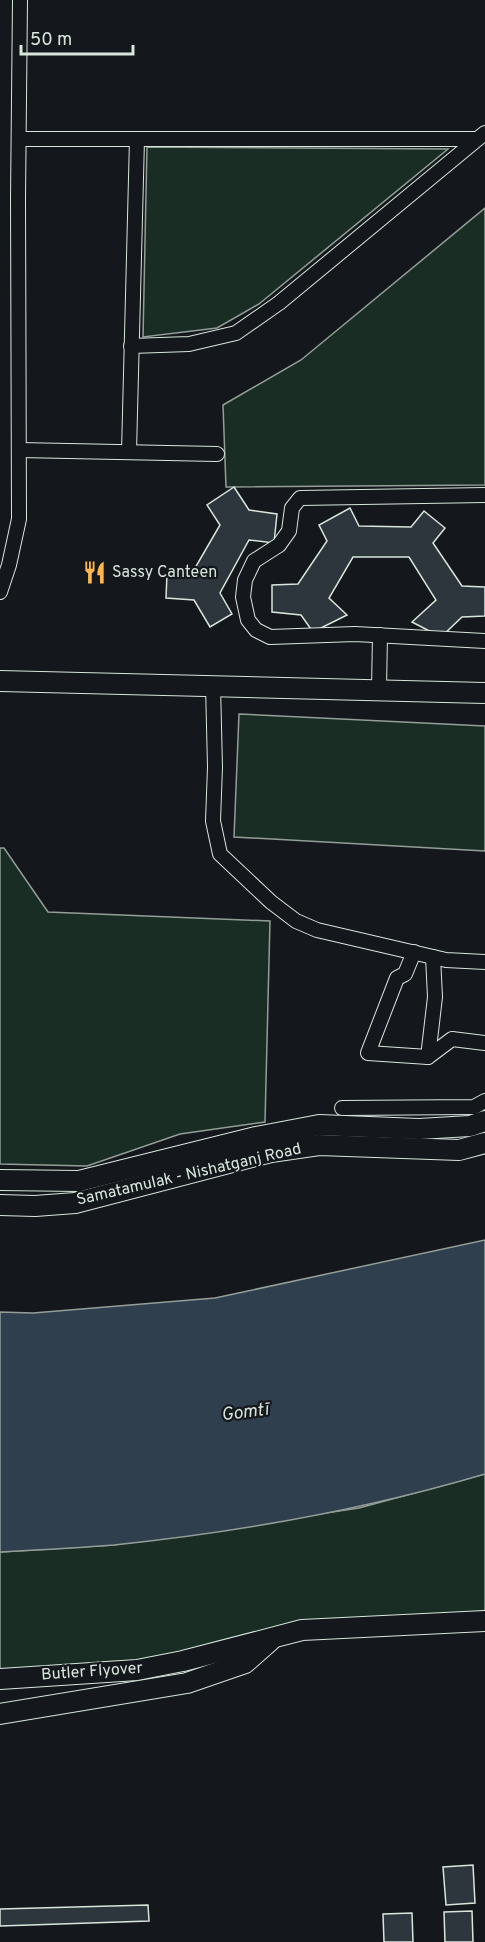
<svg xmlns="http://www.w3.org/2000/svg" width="485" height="1942" viewBox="0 0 485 1942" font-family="Overpass,sans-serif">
<rect width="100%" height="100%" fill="#14181c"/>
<!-- green -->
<g fill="#1a2d24" stroke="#939e99" stroke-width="1.5">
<polygon points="147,147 448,149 259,304 217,328 143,337"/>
<polygon points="485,208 485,485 226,487 223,405 301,360"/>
<polygon points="239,714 485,726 485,851 234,837"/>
<polygon points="0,848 4,848 48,912 270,921 265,1122 180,1134 87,1166 0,1164"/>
<path d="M485,1474V1611L287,1625C239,1634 194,1654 146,1662C98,1670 48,1673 0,1678V1552L113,1545L359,1508Z"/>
</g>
<!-- water -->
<path fill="#2f3f4d" stroke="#939e99" stroke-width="1.5" d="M485,1240V1474C364,1510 239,1532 114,1545C76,1548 38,1550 0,1552V1312L33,1313L215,1298Z"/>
<!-- building -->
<g fill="#2c363c" stroke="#d8e6dc" stroke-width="1.5">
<polygon points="234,487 249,510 277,514 274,543 249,540 220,593 232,614 210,627 194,600 166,598 167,574 191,575 220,525 207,505"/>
<polygon points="350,508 359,526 411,527 424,511 445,528 433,543 462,586 485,587 485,616 462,617 441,637 412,622 436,600 409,557 353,557 329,598 347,615 313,632 301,615 272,612 272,585 298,584 327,541 319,525"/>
<polygon points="473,1865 475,1903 446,1905 443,1867"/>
<polygon points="148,1905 149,1921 0,1926 0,1909"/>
<polygon points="472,1911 473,1942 445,1942 444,1912"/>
<polygon points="412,1913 413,1942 384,1942 383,1914"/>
</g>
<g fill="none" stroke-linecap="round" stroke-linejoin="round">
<defs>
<g id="street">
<polyline points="19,139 476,139"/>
<polyline points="131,346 189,344 236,333 279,303 485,133"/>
<polyline points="19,450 217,454"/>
<polyline points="129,452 137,139"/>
<polyline points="485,495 300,498 292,508 289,531 279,545 254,561 245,580 243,597 248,620 256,630 270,637 355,634 485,641"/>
<polyline points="0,592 9,565 19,519 18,198 20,0"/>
<polyline points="213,685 215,767 213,821 220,854 271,902 296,921 317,930 446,960 485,962"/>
<polyline points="379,689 380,635"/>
<polyline points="414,952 405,974 397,978 368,1053 428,1057 452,1039 485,1043"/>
<polyline points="428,1057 435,997 433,957"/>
<polyline points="342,1108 474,1107 485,1101"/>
</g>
<g id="secondary">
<polyline points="0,681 485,693"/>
<polyline points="0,1180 79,1181 256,1137 319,1125 419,1129 470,1126 485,1121"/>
<polyline points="0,1205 35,1206 75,1203 271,1152 319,1145 459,1150 485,1143"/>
<polyline points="0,1679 137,1670 183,1661 302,1630 485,1621"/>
<polyline points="0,1714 187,1683 245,1663 270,1641"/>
</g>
</defs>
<!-- street casing -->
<use href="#street" stroke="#d8e6dc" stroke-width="16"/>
<!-- secondary casing -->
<use href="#secondary" stroke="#d8e6dc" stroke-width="22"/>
<!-- street -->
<use href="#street" stroke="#14181c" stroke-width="14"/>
<!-- secondary -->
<use href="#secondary" stroke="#14181c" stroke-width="20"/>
</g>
<!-- icons -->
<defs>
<symbol id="restaurant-bare" viewBox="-9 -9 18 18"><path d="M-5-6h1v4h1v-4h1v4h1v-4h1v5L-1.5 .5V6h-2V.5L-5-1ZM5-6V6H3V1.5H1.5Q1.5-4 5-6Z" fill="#ffb74d" stroke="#14181c" stroke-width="2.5" paint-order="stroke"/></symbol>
</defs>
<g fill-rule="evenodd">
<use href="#restaurant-bare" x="78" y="556" width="33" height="33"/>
</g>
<g text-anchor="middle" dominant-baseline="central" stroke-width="4.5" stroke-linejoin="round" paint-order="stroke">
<!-- poi labels -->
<g font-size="16" fill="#d8e6dc" stroke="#14181c" text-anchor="start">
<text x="112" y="573">Sassy Canteen</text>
</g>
<!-- street labels -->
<g font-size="16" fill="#d8e6dc" stroke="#14181c">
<text transform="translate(189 1175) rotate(-13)">Samatamulak - Nishatganj Road</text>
<text transform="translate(92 1672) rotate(-4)">Butler Flyover</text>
</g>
<!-- water labels -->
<g font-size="18" font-style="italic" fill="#d8e6dc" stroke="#14181c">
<text transform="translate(245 1413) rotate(-7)">Gomtī</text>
</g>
</g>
<!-- scale -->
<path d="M21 45v9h112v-9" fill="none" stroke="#d8e6dc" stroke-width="3"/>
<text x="30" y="45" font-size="18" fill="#d8e6dc" stroke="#14181c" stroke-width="4.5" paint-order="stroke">50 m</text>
</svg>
